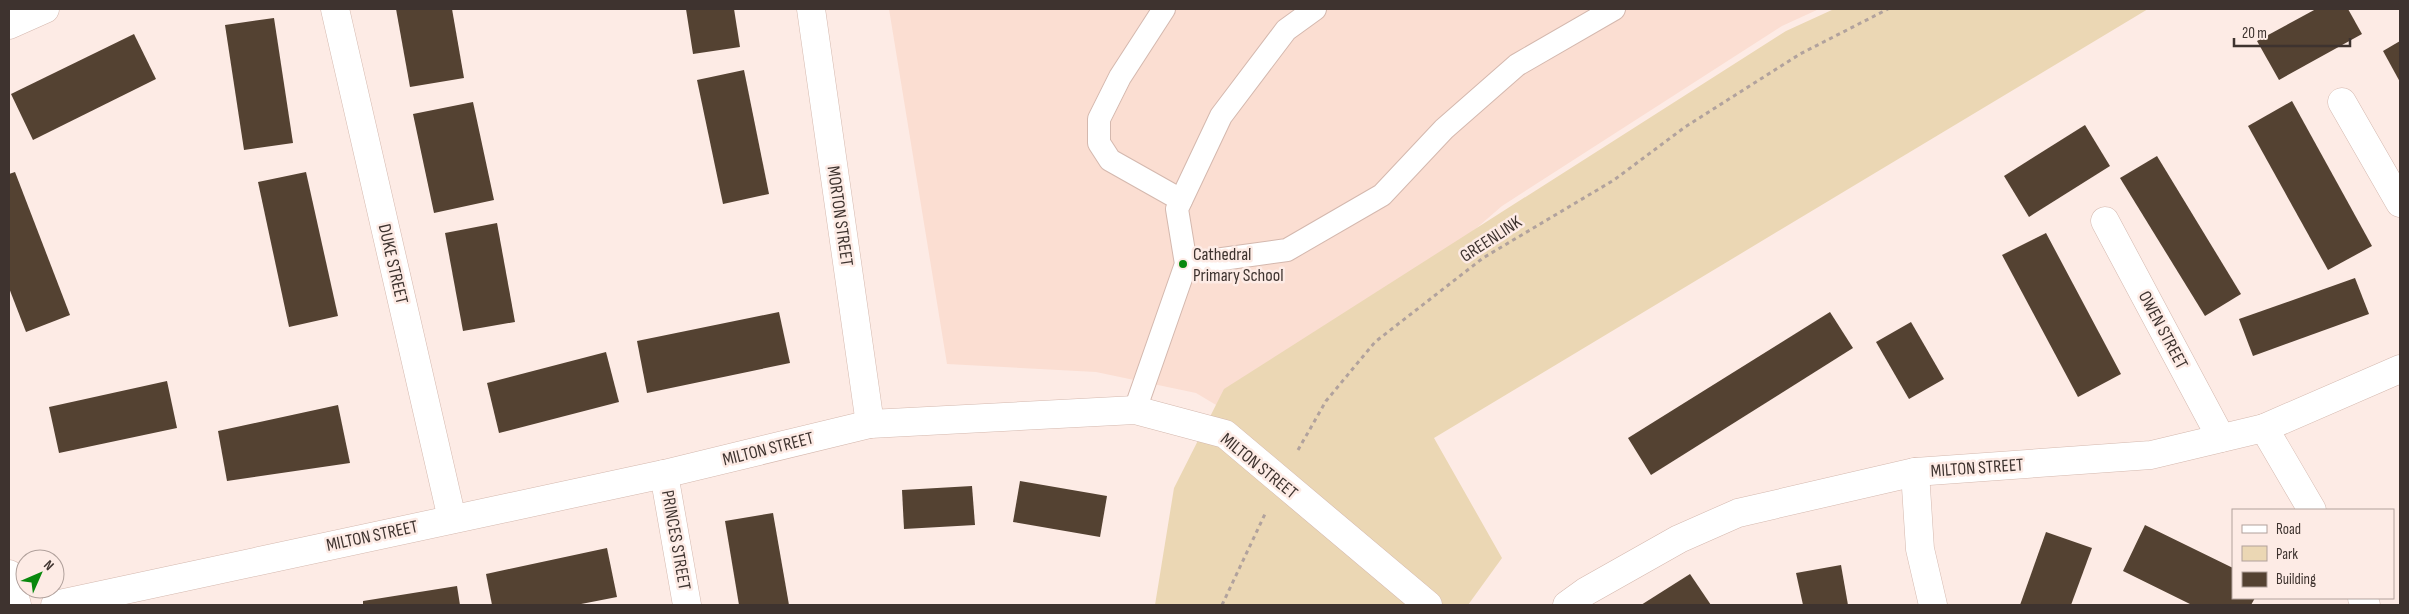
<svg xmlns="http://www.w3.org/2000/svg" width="2409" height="614" viewBox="0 0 2409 614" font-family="'Sofia Sans Condensed',sans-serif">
<rect width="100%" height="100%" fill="#fdebe5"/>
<!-- built -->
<polygon fill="#fbded2" points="889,9 1819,9 1782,26 1502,206 1367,323 1280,443 1196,393 1096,372 947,364"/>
<!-- green -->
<polygon fill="#ebd7b4" points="1834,9 2148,9 1434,438 1502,558 1468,605 1155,605 1174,488 1224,389 1786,31"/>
<!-- building -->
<g fill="#544232">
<polygon points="396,9 452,9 464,78 410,87"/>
<polygon points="686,9 734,9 740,47 693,54"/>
<polygon points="2316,9 2348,9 2362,34 2279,80 2257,41"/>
<polygon points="274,18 293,143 244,150 225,25"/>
<polygon points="134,34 156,79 33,140 11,94"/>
<polygon points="2400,41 2400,82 2383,51"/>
<polygon points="744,70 769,194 723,204 697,80"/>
<polygon points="2292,101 2372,246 2328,270 2248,126"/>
<polygon points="473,102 494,200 434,213 413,114"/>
<polygon points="2085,125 2110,166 2029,217 2004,176"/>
<polygon points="2157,156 2241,294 2205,316 2120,178"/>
<polygon points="15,172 70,315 26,332 9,288 9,174"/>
<polygon points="306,172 338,316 289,327 258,182"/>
<polygon points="497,223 515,322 463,331 445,233"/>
<polygon points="2046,233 2121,374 2078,397 2002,255"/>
<polygon points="2355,278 2369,314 2253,356 2239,319"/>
<polygon points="779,312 790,363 647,393 637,341"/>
<polygon points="1830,312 1853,348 1651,475 1628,438"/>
<polygon points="1911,322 1944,379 1909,399 1876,342"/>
<polygon points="606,352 619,402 499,433 487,383"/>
<polygon points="167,381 177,428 59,453 49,407"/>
<polygon points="338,405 350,463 227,481 218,431"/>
<polygon points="1020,481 1107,496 1100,537 1013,522"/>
<polygon points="972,486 975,525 904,529 902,490"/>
<polygon points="773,513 789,605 739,605 725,521"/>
<polygon points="2145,525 2233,568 2233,598 2255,598 2251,605 2192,605 2123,571"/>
<polygon points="2046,532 2092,548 2071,605 2020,605"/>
<polygon points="607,548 617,597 576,605 492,605 486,574"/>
<polygon points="1841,565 1848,605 1803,605 1796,573"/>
<polygon points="1690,574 1711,605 1641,605"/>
<polygon points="457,586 460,605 363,605 363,601"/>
</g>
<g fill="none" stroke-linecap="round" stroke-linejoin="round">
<defs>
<g id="service">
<polyline points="1164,9 1120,77 1099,119 1099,143 1110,160 1181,200"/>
<polyline points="1186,264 1287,250 1382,195 1444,129 1517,65 1614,9"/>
<polyline points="1135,410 1186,264 1177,209 1221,116 1286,30 1315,9"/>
</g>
<g id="minor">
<polyline points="335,9 452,519"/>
<polyline points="811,9 870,424"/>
<polyline points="9,25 45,9"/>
<polyline points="2342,102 2400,203"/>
<polyline points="2105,221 2221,438"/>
<polyline points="2264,428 2312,510"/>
<polyline points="1915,472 1920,549 1933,605"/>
<polyline points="664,474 687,605"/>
<polyline points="9,574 17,605"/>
<polyline points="2362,598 2366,605"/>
<polyline points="55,605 664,474 870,424 1135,410 1225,434 1428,605"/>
<polyline points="1567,605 1585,592 1679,539 1738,513 1915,472 2151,455 2264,428 2400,369"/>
</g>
</defs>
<!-- service casing -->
<use href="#service" stroke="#d4b8ae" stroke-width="24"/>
<!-- minor casing -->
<use href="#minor" stroke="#d4b8ae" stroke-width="29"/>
<!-- path -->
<g stroke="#b1a29d" stroke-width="3" stroke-dasharray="4 4" stroke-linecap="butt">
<polyline points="1298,450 1326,401 1375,342 1483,258 1614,180 1685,127 1800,54 1888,9"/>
<polyline points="1222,605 1265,514"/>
</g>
<!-- service -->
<use href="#service" stroke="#fff" stroke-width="22"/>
<!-- minor -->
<use href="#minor" stroke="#fff" stroke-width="28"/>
</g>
<!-- markers -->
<circle fill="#09880d" stroke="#fdebe5" stroke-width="2" cx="1183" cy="264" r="5"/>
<g text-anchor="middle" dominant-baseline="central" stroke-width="5" stroke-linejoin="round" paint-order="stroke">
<!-- street labels -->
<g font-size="18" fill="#3e332f" stroke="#fdebe5">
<text transform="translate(840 216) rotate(82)">MORTON STREET</text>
<text transform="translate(1491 239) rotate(-33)">GREENLINK</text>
<text transform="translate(393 264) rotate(77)">DUKE STREET</text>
<text transform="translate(2163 330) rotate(62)">OWEN STREET</text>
<text transform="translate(768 449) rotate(-14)">MILTON STREET</text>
<text transform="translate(1259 466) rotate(39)">MILTON STREET</text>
<text transform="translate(1977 468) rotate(-4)">MILTON STREET</text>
<text transform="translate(372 536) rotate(-12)">MILTON STREET</text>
<text transform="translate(676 540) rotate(80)">PRINCES STREET</text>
</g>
<!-- poi labels -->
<g font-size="18" fill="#3e332f" stroke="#fdebe5" text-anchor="start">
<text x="1193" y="254">Cathedral<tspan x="1193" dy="21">Primary School</tspan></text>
</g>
</g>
<!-- border -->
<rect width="2409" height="614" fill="none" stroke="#3e332f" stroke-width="20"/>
<!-- legend -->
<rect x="2232" y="509" width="162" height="90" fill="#fdebe5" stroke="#b1a19c"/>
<rect x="2242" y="525" width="25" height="8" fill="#ffffff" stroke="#b1a19c"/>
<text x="2276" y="534" font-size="15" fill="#3e332f">Road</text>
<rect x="2242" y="546" width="25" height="15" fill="#ebd7b4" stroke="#b1a19c"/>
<text x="2276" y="559" font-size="15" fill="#3e332f">Park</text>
<rect x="2242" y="572" width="25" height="15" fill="#544232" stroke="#b1a19c"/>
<text x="2276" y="584" font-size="15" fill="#3e332f">Building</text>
<!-- north arrow -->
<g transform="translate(40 574) rotate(45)"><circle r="24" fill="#fdebe5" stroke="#b1a19c"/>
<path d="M0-4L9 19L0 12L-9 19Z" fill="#09880d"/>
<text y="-8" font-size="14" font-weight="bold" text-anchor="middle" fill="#3e332f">N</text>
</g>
<!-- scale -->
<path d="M2234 38v8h116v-8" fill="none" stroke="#3e332f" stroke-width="2.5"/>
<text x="2242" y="38" font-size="15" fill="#3e332f" stroke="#fdebe5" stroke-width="4" paint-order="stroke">20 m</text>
</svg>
